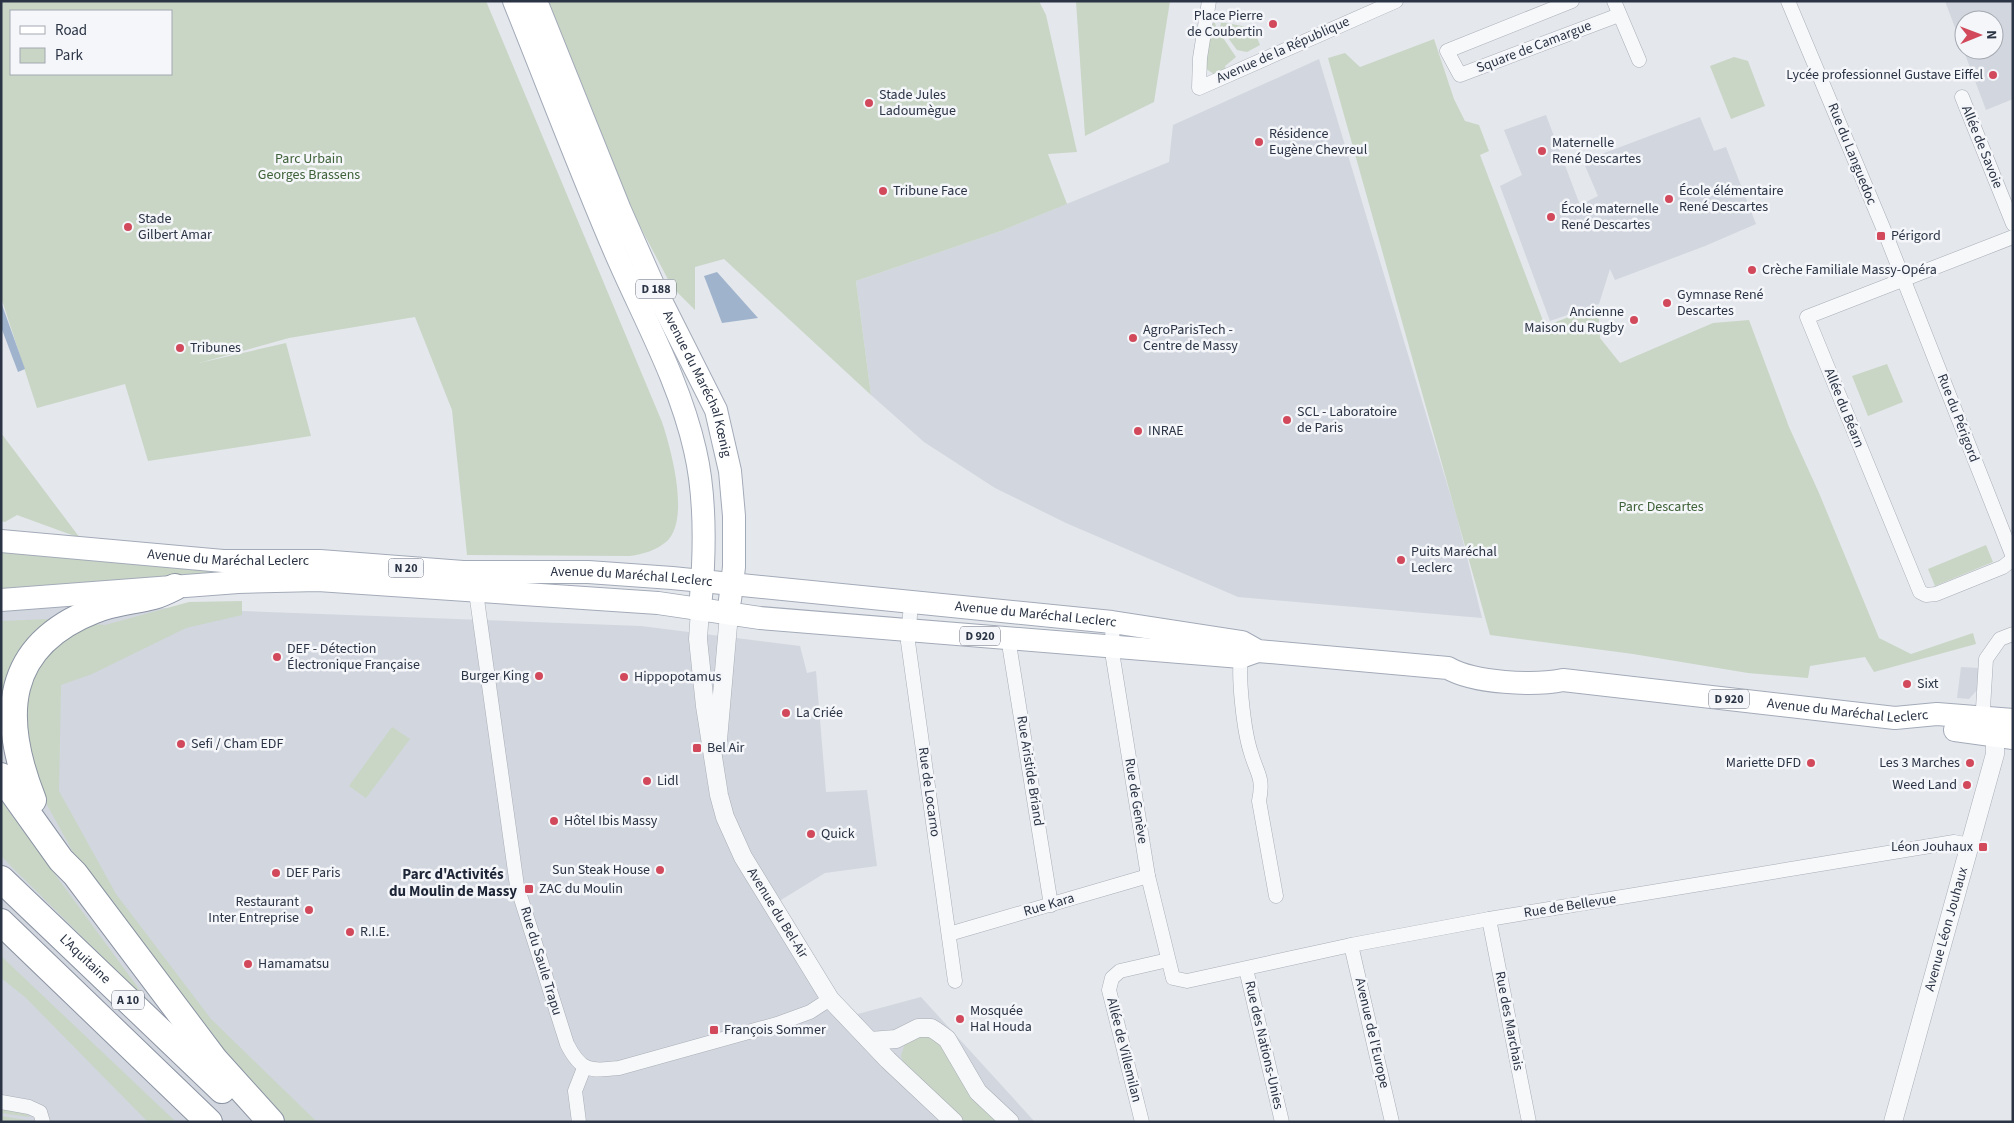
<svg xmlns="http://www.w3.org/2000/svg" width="2014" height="1123" viewBox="0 0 2014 1123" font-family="'Source Sans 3',sans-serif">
<rect width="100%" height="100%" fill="#e4e7ec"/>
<!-- built -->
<g fill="#d2d6de" fill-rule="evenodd">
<path d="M1945,1H2013V99L1986,110ZM1964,20H1994V50H1964Z"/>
<polygon points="1319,59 1457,517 1482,618 1238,597 1066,523 995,488 924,442 871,395 856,281 1001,231 1169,162 1173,125"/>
<polygon points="1546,115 1580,205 1598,196 1583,161 1700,117 1714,151 1726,147 1756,224 1705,246 1615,280 1610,269 1599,304 1550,321 1500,186 1522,175 1504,130"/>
<polygon points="1,602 641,626 800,646 807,673 816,671 826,792 867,790 877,866 825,873 781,900 776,905 820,984 854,1015 921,997 1035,1122 1,1122"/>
<polygon points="1961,667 1979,668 1978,689 1969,699 1957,698"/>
</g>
<!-- green -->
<g fill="#c9d6c5" fill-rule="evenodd">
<path d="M1,1H486L662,422C671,449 691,521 666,542C655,551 643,554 630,556L467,555L452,410L415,317L289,338L199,363L286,343L311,436L148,461L125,384L37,408L1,297ZM11,11H171V74H11Z"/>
<polygon points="547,1 1039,1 1046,15 1077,152 1048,154 1067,204 1001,231 856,281 871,395 724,259 695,267 695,310 672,287 633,213"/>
<polygon points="1076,1 1170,1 1154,102 1085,136"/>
<polygon points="1221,22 1253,28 1260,45 1247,52 1237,50 1220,27"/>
<polygon points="1211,23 1215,23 1217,29 1236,57 1225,66 1226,71 1215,75 1205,68"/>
<polygon points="1434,39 1454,99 1465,121 1479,125 1489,151 1480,155 1545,326 1598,306 1600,338 1620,363 1713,323 1749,320 1789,427 1819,493 1879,638 1911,654 1973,633 1976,644 1874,672 1865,657 1810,666 1808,678 1748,673 1633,654 1490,635 1328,58 1345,53 1360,67"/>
<polygon points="1734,57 1748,61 1765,106 1731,119 1710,66"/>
<polygon points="1887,364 1903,402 1868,416 1852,376"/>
<polygon points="1,433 80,538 17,515 5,522 1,521"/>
<polygon points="1986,545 1993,562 1935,586 1928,569"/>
<polygon points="1,548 238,571 1,592"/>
<polygon points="242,601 242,615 186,628 92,674 61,685 59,791 116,894 211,1019 317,1122 281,1122 232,1068 108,902 74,854 35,783 18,710 29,673 68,632 95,624 105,625 189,602"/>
<polygon points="49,619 19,649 4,685 1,716 1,621"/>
<polygon points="392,727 410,739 366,798 349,786"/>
<polygon points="1,800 18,824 150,1004 1,856"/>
<polygon points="1,956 176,1122 148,1122 25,997 1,978"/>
<polygon points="916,1035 934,1037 1002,1122 964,1122 904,1066 901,1056 905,1043"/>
<polygon points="1,1108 22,1111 30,1117 1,1113"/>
<polygon points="1,1116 32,1121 32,1122 1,1122"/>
</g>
<!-- water -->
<g fill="#9fb4cc">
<polygon points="717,272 758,318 722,323 704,276"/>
<polygon points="1,302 25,369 18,372 1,327"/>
</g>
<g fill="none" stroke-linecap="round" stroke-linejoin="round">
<defs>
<g id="minor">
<polyline points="1209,1 1200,58 1199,88 1396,1"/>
<polyline points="1572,1 1447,51 1460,75 1619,15"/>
<polyline points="1614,1 1639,60"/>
<polyline points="1788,1 1884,230 2013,557"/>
<polyline points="1962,97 2013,224"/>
<polyline points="2013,237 1807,317 1920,592 1926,595 1936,594 2003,567 2013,559"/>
<path d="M476,592L517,886L567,1044C581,1072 590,1071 619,1068L777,1024L810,1012L830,999"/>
<polyline points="911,602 908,642 955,981"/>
<polyline points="1112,622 1113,658 1148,876 1173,978 1187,981 1351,945 1489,919 1954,842 1970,845"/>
<polyline points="1011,638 1010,650 1051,905"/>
<path d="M1241,657C1238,679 1244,732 1251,753C1257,774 1264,777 1259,801L1276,896"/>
<polyline points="1982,725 1986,659 2000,639 2013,634"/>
<polyline points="1489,919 1529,1122"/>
<polyline points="949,934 1148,876"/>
<polyline points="1351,945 1392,1122"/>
<polyline points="1246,969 1282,1122"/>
<polyline points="1,1102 29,1107 40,1112 43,1122"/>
<polyline points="579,1122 575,1091 584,1068"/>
<polyline points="1142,1122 1109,990 1112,978 1120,971 1168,960"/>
</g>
<g id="tertiary">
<path id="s1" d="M700,610L698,639L705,706L719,795L725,817L743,857L830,999L888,1060L954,1122"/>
<polyline points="718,740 729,614"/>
<polyline points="870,1041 896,1039 918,1028 931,1028 936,1031 947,1039 978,1092 1010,1122"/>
<path id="s2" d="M1893,1122L1995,754V737"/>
</g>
<g id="primary">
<path d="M514,1C547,83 578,165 613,247C641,313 679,379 695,450C706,497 705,549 701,597"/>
<path id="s3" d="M536,1L620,210L655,289L716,410L730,471L734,516V567L730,600"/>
<path id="s4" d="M1,541L223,561H320L463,572H588L672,578L1112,622L1242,642L1258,651L1448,668C1474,683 1534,686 1563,680L1895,718L1937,714L2013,720"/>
<polyline points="1,600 238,582 318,580 658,603 760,618 1241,657 1255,652"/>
<polyline points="1955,730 2013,738"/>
</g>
<g id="motorway">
<polyline points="1,776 61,860 75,874 215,1060 271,1122"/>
<path d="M33,800C0,717 3,646 95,610C114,602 135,601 154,596C161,594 169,590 175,587"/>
<path id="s5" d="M1,879L222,1090"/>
<polyline points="1,922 209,1122"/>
</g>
</defs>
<!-- minor casing -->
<use href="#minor" stroke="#a9aeb7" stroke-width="15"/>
<!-- tertiary casing -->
<use href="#tertiary" stroke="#a9aeb7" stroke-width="19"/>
<!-- primary casing -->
<use href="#primary" stroke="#a3abb8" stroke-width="24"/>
<!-- motorway casing -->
<use href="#motorway" stroke="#8b94a3" stroke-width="28"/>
<!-- minor -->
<use href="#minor" stroke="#f7f8fa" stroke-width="14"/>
<!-- tertiary -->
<use href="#tertiary" stroke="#f7f8fa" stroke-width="18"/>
<!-- primary -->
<use href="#primary" stroke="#fff" stroke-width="22"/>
<!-- motorway -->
<use href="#motorway" stroke="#fff" stroke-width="26"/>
</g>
<!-- markers -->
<g fill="#d1495b" stroke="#f4f6f9" stroke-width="2">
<circle cx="1273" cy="24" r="5"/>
<circle cx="1993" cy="75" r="5"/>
<circle cx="869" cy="103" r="5"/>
<circle cx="1259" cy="142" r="5"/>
<circle cx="1542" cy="151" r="5"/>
<circle cx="883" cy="191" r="5"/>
<circle cx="1669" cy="199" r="5"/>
<circle cx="1551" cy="217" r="5"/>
<circle cx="128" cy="227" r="5"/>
<rect x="1876" y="231" width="10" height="10" rx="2.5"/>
<circle cx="1752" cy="270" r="5"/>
<circle cx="1667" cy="303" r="5"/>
<circle cx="1634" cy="320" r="5"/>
<circle cx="1133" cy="338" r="5"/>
<circle cx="180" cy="348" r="5"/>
<circle cx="1287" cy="420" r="5"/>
<circle cx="1138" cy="431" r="5"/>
<circle cx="1401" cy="560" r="5"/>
<circle cx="277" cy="657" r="5"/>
<circle cx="539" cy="676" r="5"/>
<circle cx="624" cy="677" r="5"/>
<circle cx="1907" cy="684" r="5"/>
<circle cx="786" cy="713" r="5"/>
<circle cx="181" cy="744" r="5"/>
<rect x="692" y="743" width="10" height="10" rx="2.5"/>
<circle cx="1811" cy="763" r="5"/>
<circle cx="1970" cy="763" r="5"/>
<circle cx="647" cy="781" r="5"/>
<circle cx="1967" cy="785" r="5"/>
<circle cx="554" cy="821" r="5"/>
<circle cx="811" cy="834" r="5"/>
<rect x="1978" y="842" width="10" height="10" rx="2.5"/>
<circle cx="660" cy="870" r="5"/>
<circle cx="276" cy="873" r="5"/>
<rect x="524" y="884" width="10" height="10" rx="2.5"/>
<circle cx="309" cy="910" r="5"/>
<circle cx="350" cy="932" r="5"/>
<circle cx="248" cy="964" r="5"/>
<circle cx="960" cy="1019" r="5"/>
<rect x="709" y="1025" width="10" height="10" rx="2.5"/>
</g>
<g text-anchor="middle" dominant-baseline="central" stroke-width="5" stroke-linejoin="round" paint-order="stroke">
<!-- shield labels -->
<g fill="#f4f6f9" stroke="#676e7b" stroke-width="1">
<rect x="636" y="279.5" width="40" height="19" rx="4"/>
<rect x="388.5" y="558.5" width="35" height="19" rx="4"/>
<rect x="960" y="626.5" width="40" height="19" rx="4"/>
<rect x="1709" y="689.5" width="40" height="19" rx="4"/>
<rect x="112" y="990.5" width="32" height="19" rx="4"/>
</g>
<g font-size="12" font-weight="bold" fill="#2b3445">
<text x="656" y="289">D 188</text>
<text x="406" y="568">N 20</text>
<text x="980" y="636">D 920</text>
<text x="1729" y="699">D 920</text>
<text x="128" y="1000">A 10</text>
</g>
<!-- poi labels -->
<g font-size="14" fill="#2b3445" stroke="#f4f6f9" text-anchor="start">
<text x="1263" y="16" text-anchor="end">Place Pierre<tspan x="1263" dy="16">de Coubertin</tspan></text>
<text x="1983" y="75" text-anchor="end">Lycée professionnel Gustave Eiffel</text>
<text x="879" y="95">Stade Jules<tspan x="879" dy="16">Ladoumègue</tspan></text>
<text x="1269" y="134">Résidence<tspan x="1269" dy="16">Eugène Chevreul</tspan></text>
<text x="1552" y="143">Maternelle<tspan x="1552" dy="16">René Descartes</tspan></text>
<text x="893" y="191">Tribune Face</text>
<text x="1679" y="191">École élémentaire<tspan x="1679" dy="16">René Descartes</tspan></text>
<text x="1561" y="209">École maternelle<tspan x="1561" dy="16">René Descartes</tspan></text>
<text x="138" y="219">Stade<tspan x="138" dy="16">Gilbert Amar</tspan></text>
<text x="1891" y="236">Périgord</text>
<text x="1762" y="270">Crèche Familiale Massy-Opéra</text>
<text x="1677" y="295">Gymnase René<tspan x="1677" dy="16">Descartes</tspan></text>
<text x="1624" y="312" text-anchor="end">Ancienne<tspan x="1624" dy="16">Maison du Rugby</tspan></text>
<text x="1143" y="330">AgroParisTech -<tspan x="1143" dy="16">Centre de Massy</tspan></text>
<text x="190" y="348">Tribunes</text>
<text x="1297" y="412">SCL - Laboratoire<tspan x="1297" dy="16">de Paris</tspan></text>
<text x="1148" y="431">INRAE</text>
<text x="1411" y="552">Puits Maréchal<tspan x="1411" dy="16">Leclerc</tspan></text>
<text x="287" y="649">DEF - Détection<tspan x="287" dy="16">Électronique Française</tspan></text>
<text x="529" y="676" text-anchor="end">Burger King</text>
<text x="634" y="677">Hippopotamus</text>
<text x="1917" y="684">Sixt</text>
<text x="796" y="713">La Criée</text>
<text x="191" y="744">Sefi / Cham EDF</text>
<text x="707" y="748">Bel Air</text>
<text x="1801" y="763" text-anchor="end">Mariette DFD</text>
<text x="1960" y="763" text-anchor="end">Les 3 Marches</text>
<text x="657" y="781">Lidl</text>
<text x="1957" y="785" text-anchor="end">Weed Land</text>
<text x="564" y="821">Hôtel Ibis Massy</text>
<text x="821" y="834">Quick</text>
<text x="1973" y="847" text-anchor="end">Léon Jouhaux</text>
<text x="650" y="870" text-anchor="end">Sun Steak House</text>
<text x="286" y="873">DEF Paris</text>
<text x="539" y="889">ZAC du Moulin</text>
<text x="299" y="902" text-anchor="end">Restaurant<tspan x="299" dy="16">Inter Entreprise</tspan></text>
<text x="360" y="932">R.I.E.</text>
<text x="258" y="964">Hamamatsu</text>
<text x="970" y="1011">Mosquée<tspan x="970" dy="16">Hal Houda</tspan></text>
<text x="724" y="1030">François Sommer</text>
</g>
<!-- street labels -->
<g font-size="14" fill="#2b3445" stroke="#f4f6f9">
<text transform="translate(1534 47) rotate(-21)">Square de Camargue</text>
<text transform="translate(1283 50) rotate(-24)">Avenue de la République</text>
<text transform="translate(1982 147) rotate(68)">Allée de Savoie</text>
<text transform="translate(1852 154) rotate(68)">Rue du Languedoc</text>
<text stroke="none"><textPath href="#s3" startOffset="416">Avenue du Maréchal Kœnig</textPath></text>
<text transform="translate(1844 408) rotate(68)">Allée du Béarn</text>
<text transform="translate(1958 418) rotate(69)">Rue du Périgord</text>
<text stroke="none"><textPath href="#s4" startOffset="228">Avenue du Maréchal Leclerc</textPath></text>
<text stroke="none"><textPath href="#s4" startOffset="632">Avenue du Maréchal Leclerc</textPath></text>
<text stroke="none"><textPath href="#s4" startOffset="1038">Avenue du Maréchal Leclerc</textPath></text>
<text stroke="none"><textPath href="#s4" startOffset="1859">Avenue du Maréchal Leclerc</textPath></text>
<text transform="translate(1030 771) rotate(81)">Rue Aristide Briand</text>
<text transform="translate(929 792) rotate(82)">Rue de Locarno</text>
<text transform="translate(1136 801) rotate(81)">Rue de Genève</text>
<text transform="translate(1049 905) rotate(-16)">Rue Kara</text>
<text transform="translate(1570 906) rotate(-9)">Rue de Bellevue</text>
<text stroke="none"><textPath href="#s1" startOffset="319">Avenue du Bel-Air</textPath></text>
<text stroke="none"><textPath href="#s2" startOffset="200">Avenue Léon Jouhaux</textPath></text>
<text stroke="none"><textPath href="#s5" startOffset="116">L'Aquitaine</textPath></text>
<text transform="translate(541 961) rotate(73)">Rue du Saule Trapu</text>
<text transform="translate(1509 1021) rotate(79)">Rue des Marchais</text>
<text transform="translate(1372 1033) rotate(77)">Avenue de l'Europe</text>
<text transform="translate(1264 1045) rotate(77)">Rue des Nations-Unies</text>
<text transform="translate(1124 1050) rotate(76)">Allée de Villemilan</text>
</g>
<!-- park labels -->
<g font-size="14" fill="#3f6138" stroke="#f4f6f9">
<text x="309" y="159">Parc Urbain<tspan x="309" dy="16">Georges Brassens</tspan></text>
<text x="1661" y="507">Parc Descartes</text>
</g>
<!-- neighbourhood labels -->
<g font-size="15" font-weight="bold" fill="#1d2536" stroke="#f4f6f9">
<text x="453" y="874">Parc d'Activités<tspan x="453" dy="17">du Moulin de Massy</tspan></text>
</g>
</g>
<!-- border -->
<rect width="2014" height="1123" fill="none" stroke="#2b3445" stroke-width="5"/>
<!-- legend -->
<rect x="10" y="10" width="162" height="65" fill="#f4f6f9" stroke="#a4a8b1"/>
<rect x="20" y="26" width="25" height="8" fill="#ffffff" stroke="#a4a8b1"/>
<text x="55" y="35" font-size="15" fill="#2b3445">Road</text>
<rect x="20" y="48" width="25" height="15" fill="#c9d6c5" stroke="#a4a8b1"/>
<text x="55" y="60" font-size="15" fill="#2b3445">Park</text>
<!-- north arrow -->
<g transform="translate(1979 35) rotate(89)"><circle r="24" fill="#f4f6f9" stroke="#a4a8b1"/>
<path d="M0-4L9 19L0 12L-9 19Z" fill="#d1495b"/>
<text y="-8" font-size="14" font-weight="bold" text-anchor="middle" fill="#2b3445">N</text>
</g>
</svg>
